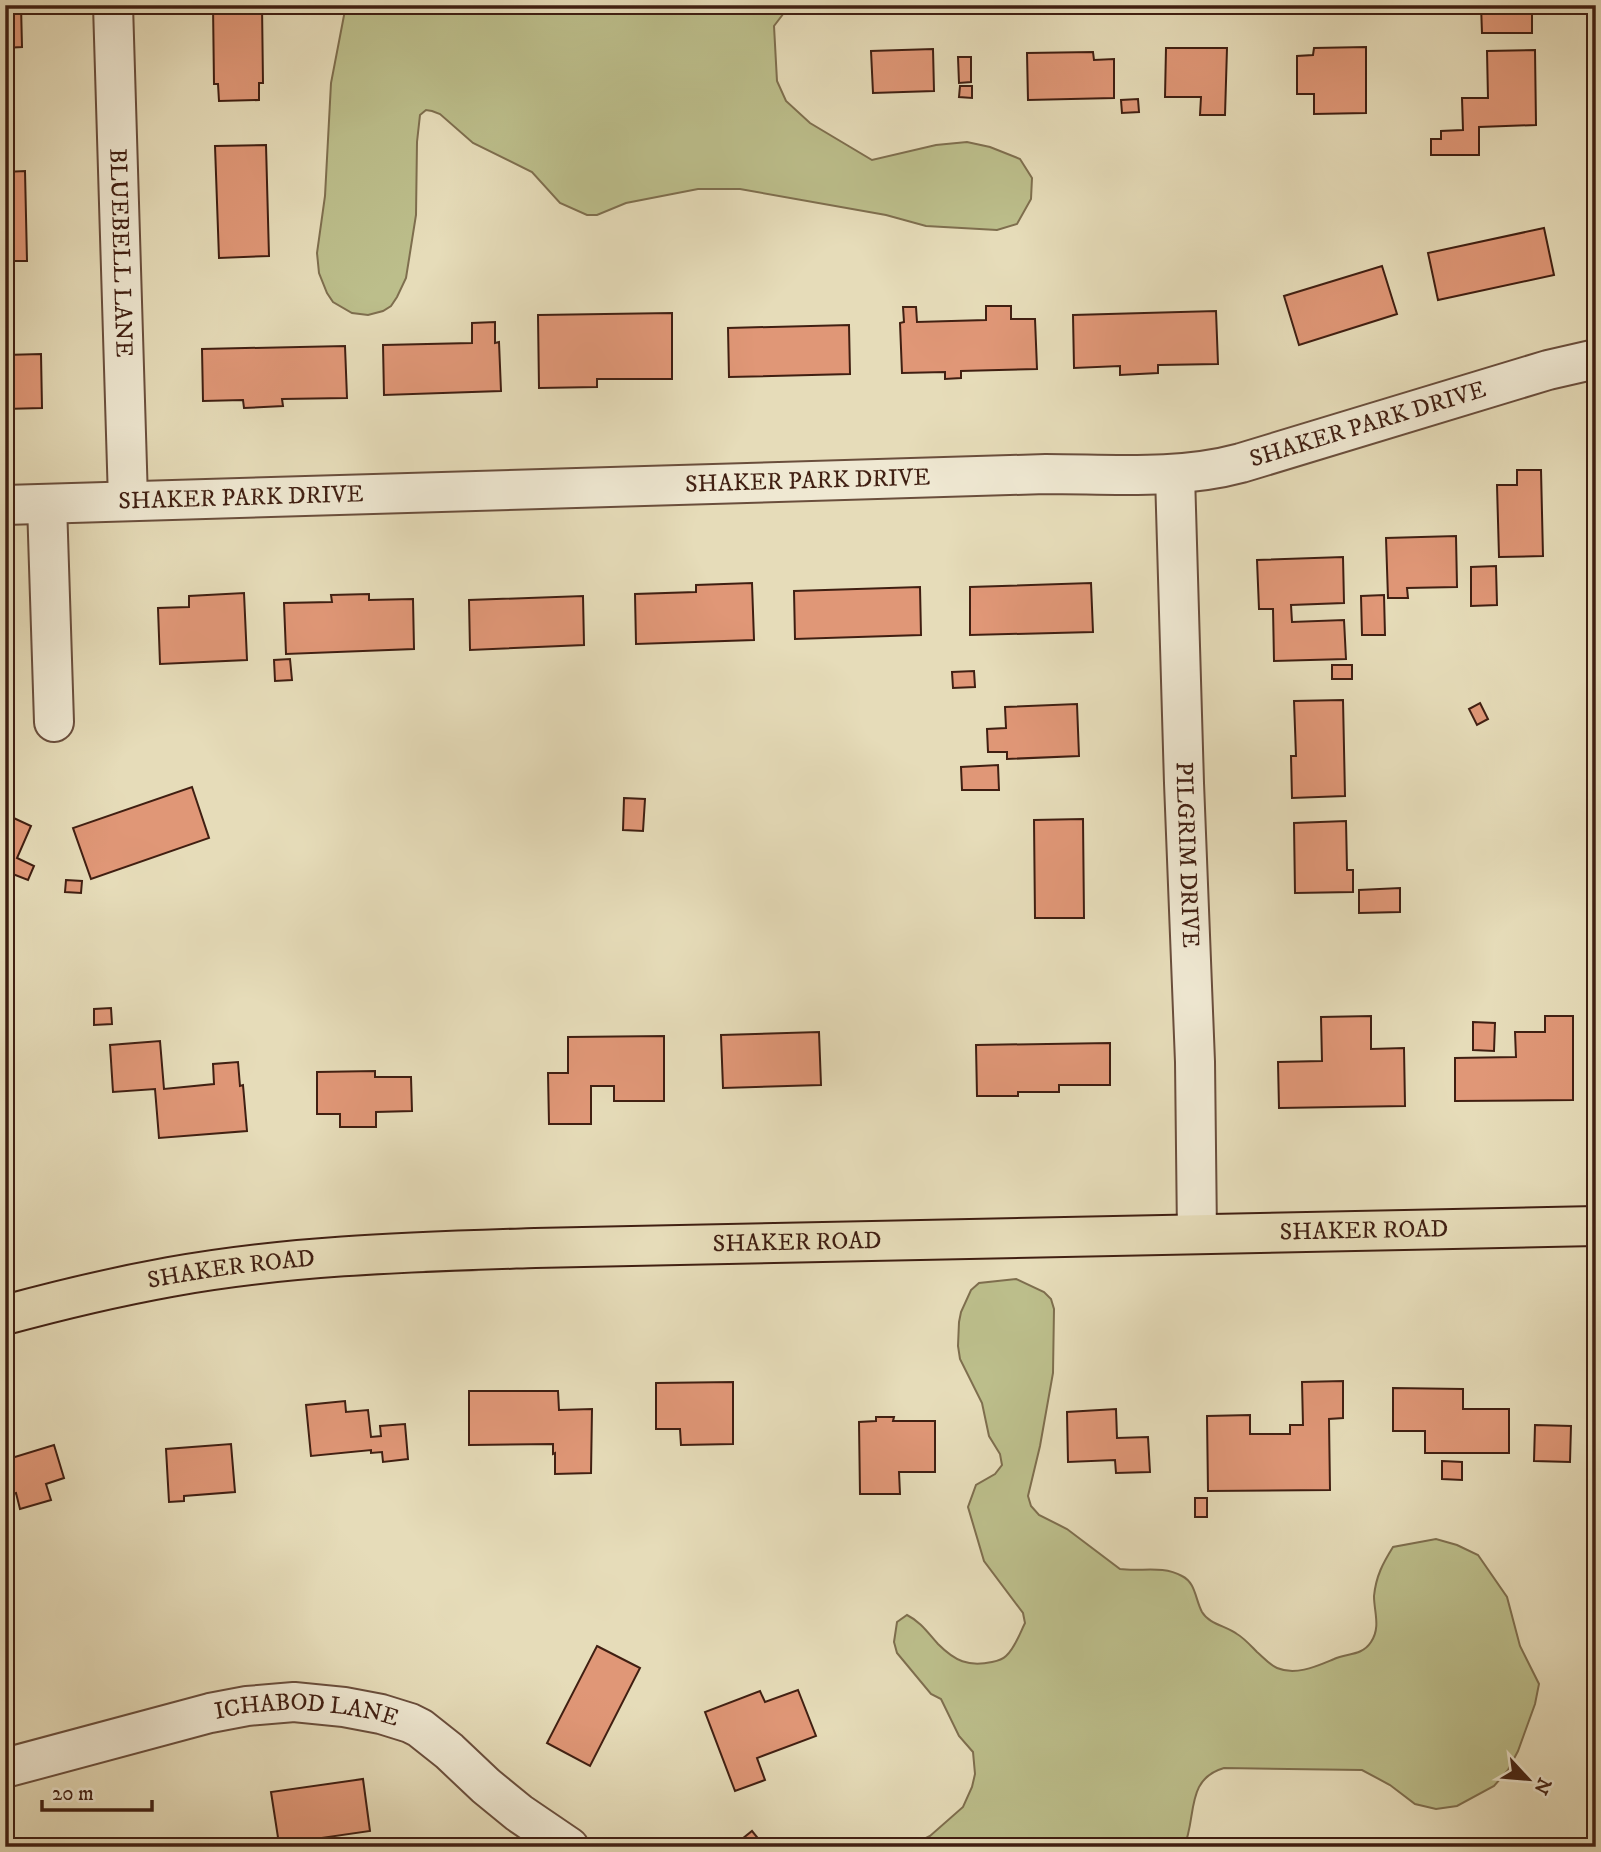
<svg xmlns="http://www.w3.org/2000/svg" width="1601" height="1852" viewBox="0 0 1601 1852" font-family="'IM FELL DW Pica',serif">
<rect width="100%" height="100%" fill="#e6dcb9"/>
<filter id="stains"><feTurbulence type="fractalNoise" baseFrequency=".00286" numOctaves="4"/><feColorMatrix values="0 0 0 0 .2 0 0 0 0 .09 0 0 0 0 .02 0 0 0 .5 -.17"/></filter>
<radialGradient id="worn" r=".72"><stop offset=".6" stop-color="#630" stop-opacity="0"/><stop offset="1" stop-color="#630" stop-opacity=".3"/></radialGradient>
<!-- green -->
<g fill="#bcbe8b" stroke="#7e6e4e" stroke-width="2">
<polygon points="346,5 790,5 774,26 777,81 786,101 810,123 872,160 936,145 967,142 990,147 1020,159 1032,178 1031,199 1017,224 997,230 926,226 886,215 740,189 698,189 626,203 597,215 587,215 560,203 532,172 473,143 440,114 432,111 426,110 420,115 417,142 416,215 406,278 397,297 391,306 383,311 368,315 352,313 333,302 327,293 319,273 317,253 325,196 331,83"/>
<path d="M1016,1279L1044,1292L1051,1299L1054,1309L1053,1373L1040,1446L1028,1496L1031,1506L1039,1515L1067,1529L1120,1569C1141,1572 1162,1565 1182,1576C1196,1583 1195,1599 1202,1612C1209,1624 1226,1626 1237,1634C1244,1638 1251,1646 1257,1652C1263,1657 1270,1665 1277,1668C1296,1676 1317,1666 1334,1659C1347,1653 1362,1656 1371,1642C1381,1627 1374,1612 1374,1596C1376,1576 1383,1563 1393,1547L1436,1539L1457,1545L1478,1555L1507,1597L1520,1646L1539,1684L1535,1704L1518,1751L1508,1770L1494,1786L1457,1806L1436,1809L1415,1804L1390,1785L1362,1770L1224,1768C1185,1779 1197,1817 1184,1847H908L930,1836L963,1807L972,1787L975,1774L973,1752L959,1736L941,1699L931,1694L897,1653L894,1642L897,1622L907,1615C921,1622 928,1633 938,1644C955,1661 968,1667 992,1662C997,1661 1002,1660 1006,1656C1015,1648 1020,1633 1025,1623L1023,1613L984,1561L968,1507L976,1485L995,1474L1002,1465L1000,1454L989,1436L982,1403L960,1359L958,1346L959,1322L961,1312L971,1290L979,1283Z"/>
</g>
<!-- building -->
<g fill="#e09777" stroke="#401f12" stroke-width="2">
<polygon points="5,5 21,5 22,47 5,48"/>
<polygon points="213,5 262,5 263,83 259,83 259,100 219,101 218,84 214,84"/>
<polygon points="1481,5 1532,5 1532,33 1482,33"/>
<polygon points="1366,47 1366,113 1314,114 1314,94 1297,94 1297,56 1313,55 1314,48"/>
<polygon points="1166,48 1227,48 1225,115 1200,115 1201,97 1165,97"/>
<polygon points="933,49 934,91 873,93 871,51"/>
<polygon points="1535,50 1536,125 1479,127 1479,155 1431,155 1431,139 1441,139 1441,131 1463,130 1462,98 1488,98 1487,51"/>
<polygon points="1093,52 1094,60 1114,59 1114,98 1028,100 1027,53"/>
<polygon points="958,57 971,57 971,82 959,83"/>
<polygon points="960,86 972,86 972,98 959,97"/>
<polygon points="1138,99 1139,112 1122,113 1121,100"/>
<polygon points="266,145 269,256 219,258 215,146"/>
<polygon points="25,171 27,261 5,261 5,172"/>
<polygon points="1544,228 1554,275 1438,300 1428,253"/>
<polygon points="1382,266 1397,314 1299,345 1284,296"/>
<polygon points="986,306 1011,306 1011,319 1035,319 1037,369 961,371 961,378 945,379 945,372 902,373 900,323 904,322 903,307 916,307 917,322 986,320"/>
<polygon points="1216,311 1218,364 1158,365 1158,373 1120,375 1120,366 1074,368 1073,315"/>
<polygon points="672,313 672,379 597,379 597,387 539,388 538,315"/>
<polygon points="495,322 495,343 499,342 501,391 384,395 383,345 472,343 472,323"/>
<polygon points="849,325 850,374 729,377 728,328"/>
<polygon points="345,346 347,398 282,399 283,406 244,408 243,400 203,401 202,349"/>
<polygon points="41,354 42,408 5,409 5,355"/>
<polygon points="1517,470 1541,470 1543,556 1499,557 1497,485 1517,485"/>
<polygon points="1456,536 1457,587 1407,588 1408,598 1388,598 1386,538"/>
<polygon points="1343,557 1344,603 1291,605 1292,622 1344,620 1346,659 1274,661 1273,609 1259,609 1257,560"/>
<polygon points="1496,566 1497,605 1471,606 1471,567"/>
<polygon points="752,583 754,640 636,644 635,594 696,592 696,585"/>
<polygon points="1091,583 1093,632 970,635 970,587"/>
<polygon points="920,587 921,635 795,639 794,591"/>
<polygon points="244,593 247,660 160,664 158,608 189,607 189,596"/>
<polygon points="369,594 369,600 413,599 414,649 286,654 284,603 332,602 331,595"/>
<polygon points="1384,595 1385,635 1362,635 1361,596"/>
<polygon points="583,596 584,645 470,650 469,600"/>
<polygon points="290,659 292,680 275,681 274,660"/>
<rect x="1332" y="665" width="20" height="14"/>
<polygon points="974,671 975,687 953,688 952,672"/>
<polygon points="1343,700 1345,796 1292,798 1291,756 1296,756 1294,701"/>
<polygon points="1480,703 1488,719 1477,725 1469,709"/>
<polygon points="1077,704 1079,756 1007,759 1007,752 988,752 987,729 1006,728 1005,707"/>
<polygon points="998,765 999,790 962,790 961,767"/>
<polygon points="192,787 209,838 91,879 73,828"/>
<polygon points="624,798 645,799 643,831 623,830"/>
<polygon points="5,814 31,826 17,858 34,866 28,880 5,871"/>
<polygon points="1083,819 1084,918 1035,918 1034,820"/>
<polygon points="1346,821 1347,870 1353,870 1353,892 1295,893 1294,823"/>
<polygon points="66,880 82,881 81,893 65,892"/>
<polygon points="1400,888 1400,912 1359,913 1359,890"/>
<polygon points="111,1008 112,1024 94,1025 94,1009"/>
<polygon points="1371,1016 1371,1049 1404,1048 1405,1106 1279,1108 1278,1062 1322,1061 1321,1017"/>
<polygon points="1545,1016 1573,1016 1573,1100 1455,1101 1455,1058 1516,1057 1515,1032 1545,1032"/>
<polygon points="1473,1022 1495,1023 1494,1051 1473,1050"/>
<polygon points="819,1032 821,1085 723,1088 721,1035"/>
<polygon points="664,1036 664,1101 614,1101 614,1086 591,1086 591,1124 549,1124 548,1073 568,1073 568,1037"/>
<polygon points="160,1041 164,1089 214,1084 213,1064 238,1062 240,1086 243,1085 247,1131 159,1138 155,1089 113,1092 110,1045"/>
<polygon points="1110,1043 1110,1085 1059,1085 1059,1092 1018,1092 1018,1096 977,1096 976,1045"/>
<polygon points="375,1071 375,1077 411,1077 412,1111 376,1112 376,1127 340,1127 340,1114 317,1114 317,1072"/>
<polygon points="5,1139 13,1175 5,1176"/>
<rect x="1588" y="1367" width="8" height="52"/>
<polygon points="1343,1381 1343,1418 1329,1419 1330,1490 1208,1491 1207,1416 1250,1415 1250,1434 1290,1434 1290,1425 1303,1425 1302,1382"/>
<polygon points="733,1382 733,1444 681,1445 680,1429 656,1429 656,1383"/>
<polygon points="1393,1388 1463,1389 1463,1409 1509,1409 1509,1453 1425,1453 1425,1431 1393,1431"/>
<polygon points="469,1391 558,1391 559,1410 592,1409 591,1473 555,1474 555,1453 553,1454 553,1444 469,1445"/>
<polygon points="345,1401 346,1412 368,1410 371,1437 381,1436 380,1426 405,1424 408,1459 383,1462 382,1452 371,1453 371,1450 311,1456 306,1405"/>
<polygon points="1116,1409 1117,1438 1148,1437 1150,1472 1116,1473 1115,1460 1068,1462 1067,1412"/>
<polygon points="876,1417 894,1417 893,1421 935,1421 935,1472 899,1472 900,1494 860,1494 859,1422 876,1421"/>
<polygon points="1535,1425 1571,1426 1570,1462 1534,1461"/>
<polygon points="231,1444 235,1492 184,1496 184,1501 169,1502 166,1449"/>
<polygon points="54,1445 64,1478 46,1484 51,1500 20,1509 16,1493 5,1496 5,1460"/>
<polygon points="1442,1461 1462,1462 1462,1480 1442,1479"/>
<rect x="1195" y="1498" width="12" height="19"/>
<polygon points="597,1646 640,1668 590,1766 547,1743"/>
<polygon points="798,1690 816,1736 757,1758 765,1780 735,1791 705,1712 760,1691 765,1702"/>
<polygon points="363,1779 370,1831 314,1839 315,1847 287,1847 287,1843 279,1844 271,1792"/>
<polygon points="752,1831 765,1847 732,1847"/>
</g>
<g fill="none" stroke-linecap="round" stroke-linejoin="round">
<defs>
<g id="minor">
<path id="s1" d="M113,5L128,500"/>
<path id="s2" d="M1175,475L1184,783L1195,1062L1197,1234"/>
<polyline points="47,504 54,722"/>
<path id="s3" d="M5,505L1046,474C1111,474 1178,480 1241,463L1548,370L1596,359"/>
<path id="s4" d="M5,1768L210,1713L247,1706L294,1702L344,1707L381,1714L410,1723L420,1728L449,1751L486,1786L519,1813L569,1847"/>
</g>
<g id="major">
<path id="s5" d="M5,1315C60,1300 115,1287 170,1277C291,1255 414,1252 535,1248L1596,1226"/>
</g>
</defs>
<!-- minor casing -->
<use href="#minor" stroke="#6a4e3c" stroke-width="42"/>
<!-- major casing -->
<use href="#major" stroke="#401f12" stroke-width="42"/>
<!-- minor -->
<use href="#minor" stroke="#efe8d2" stroke-width="38"/>
<!-- major -->
<use href="#major" stroke="#e6dcb9" stroke-width="38"/>
</g>
<g text-anchor="middle" dominant-baseline="central" stroke-width="7" stroke-linejoin="round" paint-order="stroke">
<!-- street labels -->
<g font-size="24" fill="#401f12" stroke="#efe8d2">
<text stroke="none"><textPath href="#s1" startOffset="248">BLUEBELL LANE</textPath></text>
<text stroke="none"><textPath href="#s3" startOffset="1370">SHAKER PARK DRIVE</textPath></text>
<text stroke="none"><textPath href="#s3" startOffset="803">SHAKER PARK DRIVE</textPath></text>
<text stroke="none"><textPath href="#s3" startOffset="236">SHAKER PARK DRIVE</textPath></text>
<text stroke="none"><textPath href="#s2" startOffset="380">PILGRIM DRIVE</textPath></text>
<text stroke="none"><textPath href="#s5" startOffset="1365">SHAKER ROAD</textPath></text>
<text stroke="none"><textPath href="#s5" startOffset="798">SHAKER ROAD</textPath></text>
<text stroke="none"><textPath href="#s5" startOffset="231">SHAKER ROAD</textPath></text>
<text stroke="none"><textPath href="#s4" startOffset="310">ICHABOD LANE</textPath></text>
</g>
</g>
<!-- margin -->
<rect width="1601" height="1852" fill="none" stroke="#e6dcb9" stroke-width="28"/>
<rect x="7" y="7" width="1587" height="1838" fill="none" stroke="#401f12" stroke-width="3.5"/>
<rect x="14" y="14" width="1573" height="1824" fill="none" stroke="#401f12" stroke-width="2"/>
<!-- north arrow -->
<g transform="translate(1528 1779) rotate(116)" stroke="#efe8d2" stroke-width="5" paint-order="stroke">
<path d="M0-5L12 26L0 18L-12 26Z" fill="#401f12"/>
<text y="-10" font-size="19" font-weight="bold" text-anchor="middle" fill="#401f12">N</text>
</g>
<!-- scale -->
<path d="M42 1800v10h110v-10" fill="none" stroke="#401f12" stroke-width="3.5"/>
<text x="52" y="1800" font-size="21" fill="#401f12" stroke="#efe8d2" stroke-width="5" paint-order="stroke">20 m</text>
<rect width="100%" height="100%" filter="url(#stains)"/>
<rect width="100%" height="100%" fill="url(#worn)"/>
</svg>
